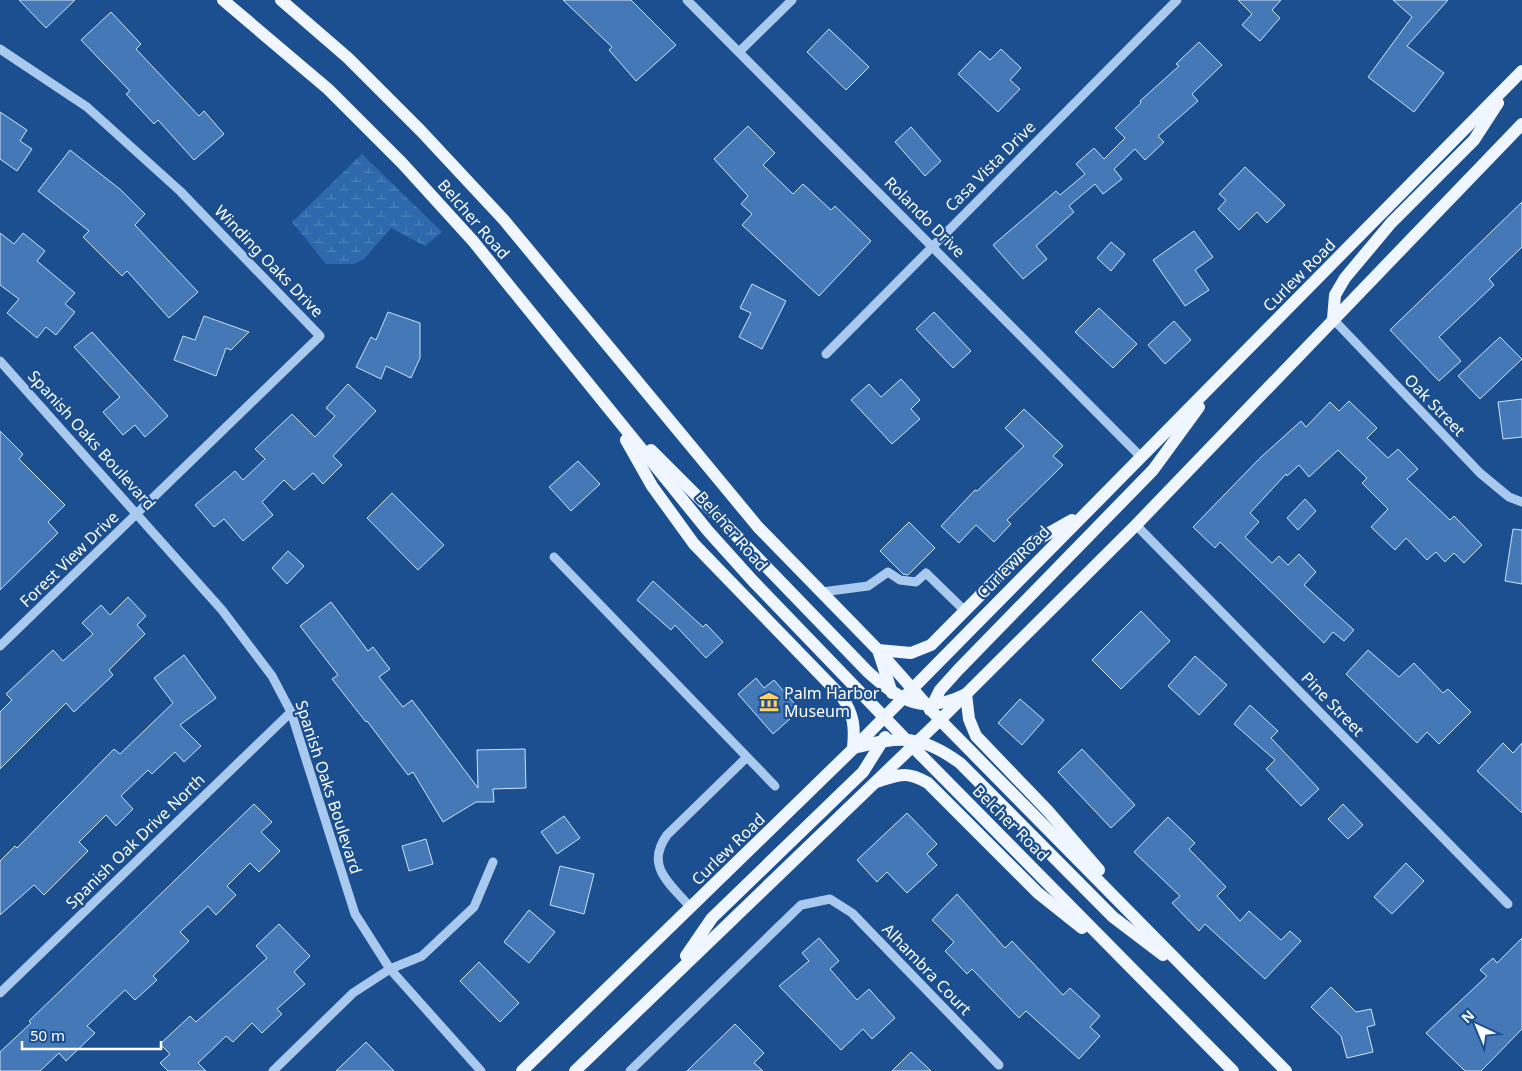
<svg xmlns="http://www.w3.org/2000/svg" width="1522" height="1071" viewBox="0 0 1522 1071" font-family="'Noto Sans',sans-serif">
<defs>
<pattern id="wetland-marsh" width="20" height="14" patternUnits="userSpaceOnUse" patternTransform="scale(1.25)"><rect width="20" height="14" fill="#2e69ad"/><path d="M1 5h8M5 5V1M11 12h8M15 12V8" fill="none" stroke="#4d80b9"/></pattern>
</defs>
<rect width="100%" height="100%" fill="#1b4f8f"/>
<!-- wetland -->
<polygon fill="url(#wetland-marsh)" points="362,154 442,232 425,246 391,228 364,259 354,264 326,264 292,222"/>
<!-- building -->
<g fill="#4478b7" stroke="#cfe3fa">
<polygon points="19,0 75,0 46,28"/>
<polygon points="563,0 631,0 676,45 636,81 609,50 612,47"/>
<polygon points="1238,0 1281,0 1272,10 1280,18 1260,41 1242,25 1252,14"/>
<polygon points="1393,0 1448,0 1407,46 1444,73 1414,112 1368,77 1412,17"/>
<polygon points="111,12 141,44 136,49 199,116 204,111 224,134 194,160 158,120 154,124 126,94 130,91 81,40"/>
<polygon points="829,29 869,67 846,90 807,52"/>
<polygon points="1199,42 1222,65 1192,94 1198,101 1158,136 1164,142 1145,160 1135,149 1114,169 1122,179 1103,194 1095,184 1069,206 1074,212 1036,246 1047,259 1023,279 993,245 1056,191 1060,195 1085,174 1076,164 1094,148 1104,159 1125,138 1115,128 1141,103 1140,101 1179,66 1176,64"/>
<polygon points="1001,49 1021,68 1010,80 1020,89 998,112 958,74 980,51 990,60"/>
<polygon points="0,112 27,130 20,141 32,149 17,171 0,159"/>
<polygon points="748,126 775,153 763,165 793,194 803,184 831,210 835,206 871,241 819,296 742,225 752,214 741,204 748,196 714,159"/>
<polygon points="911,127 941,161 925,176 895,142"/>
<polygon points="70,150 121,190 145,214 135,225 198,292 169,318 127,271 122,276 83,237 89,231 38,191"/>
<polygon points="1245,167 1285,205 1267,223 1257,212 1239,230 1218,209 1226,200 1219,194"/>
<polygon points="1522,202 1522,247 1489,279 1494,285 1439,337 1461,361 1439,381 1390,330"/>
<polygon points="1194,231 1213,257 1195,270 1209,290 1185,306 1153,260"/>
<polygon points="0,233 14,244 23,233 45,251 37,261 75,293 65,304 75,312 56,335 46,327 37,338 7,313 19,299 0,285"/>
<polygon points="1111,242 1125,254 1111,271 1097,258"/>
<polygon points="752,284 786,301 762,349 739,337 751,313 740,308"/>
<polygon points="1099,308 1137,344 1113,368 1075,332"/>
<polygon points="388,312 420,323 420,358 411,378 386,366 381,379 356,367 371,337 376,340"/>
<polygon points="934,312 971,351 953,368 916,329"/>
<polygon points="204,316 249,332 231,350 226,348 216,376 174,360 183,336 195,340"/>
<polygon points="1174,321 1191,340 1165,364 1148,345"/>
<polygon points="92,332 168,416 145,437 135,425 123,435 103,412 120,397 74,347"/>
<polygon points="1500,337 1522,359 1480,399 1458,376"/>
<polygon points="901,379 920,400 911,409 920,419 892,444 851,400 869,384 881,397"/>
<polygon points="348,384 376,411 333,456 342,465 323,484 313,473 294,490 284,480 262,502 273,515 243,541 224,519 214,527 195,505 235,471 243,480 265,459 255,449 292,414 315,437 335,416 326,408"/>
<polygon points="1522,399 1522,437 1503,439 1498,402"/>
<polygon points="1349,401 1377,428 1367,438 1388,458 1398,449 1418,469 1407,479 1450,520 1454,516 1482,545 1464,563 1454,553 1445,562 1436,552 1427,560 1406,538 1395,550 1371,527 1388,509 1362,483 1367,478 1338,450 1309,477 1299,465 1287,476 1286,474 1250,513 1259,522 1245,537 1272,563 1279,556 1288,565 1299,554 1316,572 1304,585 1354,630 1344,641 1333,632 1324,643 1220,542 1215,548 1193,527 1260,458 1301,421 1306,427 1330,402 1339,411"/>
<polygon points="1024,409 1063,446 1053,456 1063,465 1007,520 1011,524 994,542 976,525 959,543 941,526 975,490 977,491 1024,446 1005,428"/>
<polygon points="0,431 23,454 19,459 65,505 48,522 58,533 0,590"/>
<polygon points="578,461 600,484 571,511 549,487"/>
<polygon points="392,493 444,545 418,570 367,518"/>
<polygon points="1305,499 1316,511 1298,530 1287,518"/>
<polygon points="909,522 935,548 908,575 903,574 880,551"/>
<polygon points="1513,529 1522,530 1522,584 1505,581"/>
<polygon points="288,551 304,566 287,584 272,568"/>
<polygon points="653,581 703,627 706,624 723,642 706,658 675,625 671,630 637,600"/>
<polygon points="128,597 146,616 137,625 145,634 109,670 113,675 74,712 66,703 0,769 0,712 12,700 6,694 53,650 63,661 93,634 82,623 101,605 110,615"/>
<polygon points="331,602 368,651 373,647 390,669 379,677 403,707 412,700 478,788 477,750 525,749 526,788 493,789 494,802 476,802 443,822 413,772 408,775 367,721 366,722 332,679 338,675 300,626"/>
<polygon points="1141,611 1170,641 1121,689 1092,660"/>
<polygon points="1368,650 1399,677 1414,663 1443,693 1448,689 1471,712 1439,744 1427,732 1417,743 1346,674"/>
<polygon points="184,655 216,698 180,725 201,746 184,762 175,752 152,774 148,770 121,796 133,809 116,826 106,815 79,842 88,851 44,895 34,885 0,915 0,861 15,846 17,848 114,749 120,754 173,703 154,678"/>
<polygon points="1195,656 1227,685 1199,715 1168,686"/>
<polygon points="756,678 764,688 774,680 800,710 773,734 738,694"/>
<polygon points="1020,699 1044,720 1022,745 998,723"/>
<polygon points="1250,705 1278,731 1271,738 1319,789 1301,806 1266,769 1275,760 1234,724"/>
<polygon points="1503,743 1513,753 1522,743 1522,813 1477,771"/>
<polygon points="1082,749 1135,805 1111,828 1058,772"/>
<polygon points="254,804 272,822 261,832 280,851 259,872 250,863 227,886 236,895 216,915 208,906 180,932 189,941 153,976 157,980 135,1000 125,990 87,1026 95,1033 66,1061 59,1053 40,1071 0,1071 0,1052 31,1023 29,1021"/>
<polygon points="1343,804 1363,825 1348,839 1328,819"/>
<polygon points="907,813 937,844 927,854 937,865 907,893 887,872 877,882 857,860"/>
<polygon points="564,816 580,838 557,854 541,832"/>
<polygon points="1168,817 1195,843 1189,849 1226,887 1217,896 1240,921 1249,911 1281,940 1290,931 1301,941 1265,979 1205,924 1199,931 1172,903 1180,896 1134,852"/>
<polygon points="426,839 433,864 409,871 402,846"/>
<polygon points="1406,863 1424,881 1392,914 1374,897"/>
<polygon points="560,866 594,874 584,914 550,905"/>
<polygon points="957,894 1005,948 1012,941 1063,995 1070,988 1100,1016 1090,1027 1100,1036 1079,1059 1026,1011 1019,1018 972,969 967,974 945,951 954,942 932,920"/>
<polygon points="529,910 555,932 529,963 504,942"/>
<polygon points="279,924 310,956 294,972 305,984 277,1009 282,1014 262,1033 252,1023 233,1042 226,1036 198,1063 206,1071 168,1071 160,1063 170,1054 160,1044 190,1016 196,1022 267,958 256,946"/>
<polygon points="819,938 839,961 830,969 857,1000 869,989 895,1018 872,1039 863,1029 841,1050 779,986 809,961 802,953"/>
<polygon points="1522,938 1522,1029 1481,1071 1465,1071 1426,1033 1487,976 1480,970 1493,958 1497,963"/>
<polygon points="479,962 519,1003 500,1022 460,981"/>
<polygon points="1331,987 1356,1012 1371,1009 1375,1025 1367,1027 1373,1052 1347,1058 1341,1036 1311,1007"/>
<polygon points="735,1024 764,1053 754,1063 763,1071 687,1071"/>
<polygon points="366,1042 394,1071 336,1071"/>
<polygon points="911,1052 931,1071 892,1071"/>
</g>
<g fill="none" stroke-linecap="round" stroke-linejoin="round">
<!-- minor -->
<g stroke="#a9c9ee" stroke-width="9">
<polyline points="687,0 1140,456"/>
<polyline points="0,49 87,107 180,191 320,336 0,646"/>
<polyline points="739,52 792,0"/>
<polyline points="1333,319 1480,473 1509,497 1522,502"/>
<polyline points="826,354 1177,0"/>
<polyline points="0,361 222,610 272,676 291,712 355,914 390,969 481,1071"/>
<polyline points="1136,525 1508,904"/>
<polyline points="554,557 775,786"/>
<polyline points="822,592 868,586 888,572 900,580 916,582 926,573 965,611"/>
<path d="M691,908C671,884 644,867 667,835L746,758"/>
<polyline points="0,993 291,712"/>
<polyline points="273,1071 353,993 390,969 422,956 474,907 493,862"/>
<polyline points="630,1071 801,905 830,899 852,913 999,1065"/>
</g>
<!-- major -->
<g stroke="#f0f6ff" stroke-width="12">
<polyline points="223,0 328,89 402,163 473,241 708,531 753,581 912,746 1233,1071"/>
<polyline points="281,0 348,58 421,131 504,220 758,527 878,650 940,720 1286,1071"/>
<polyline points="1333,319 1335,295 1345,278 1391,223 1474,140 1498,103"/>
<path d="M626,440L652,486L694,544L842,697C854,715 855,727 853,748C901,736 920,734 960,763L1113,917L1163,955"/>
<path d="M651,450L722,521L868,672C901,702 924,715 966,694L969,719L976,736L1048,811L1099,870"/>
<polyline points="892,693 878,650 911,653 931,645 1033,542 1072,520"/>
<polyline points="930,710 940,690 958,670 1153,470 1199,407"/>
<path d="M876,782C899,775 906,770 928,783L1038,893L1082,928"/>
<polyline points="686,956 712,918 863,772 885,737"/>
<polyline points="522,1071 853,749 1522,71"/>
<polyline points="575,1071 940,720 1136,525 1522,124"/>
</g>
</g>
<!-- icons -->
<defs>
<symbol id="museum-bare" viewBox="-9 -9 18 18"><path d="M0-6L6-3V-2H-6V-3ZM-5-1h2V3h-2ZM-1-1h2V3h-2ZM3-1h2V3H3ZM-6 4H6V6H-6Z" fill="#ffd166" stroke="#1b4f8f" stroke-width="2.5" paint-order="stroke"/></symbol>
</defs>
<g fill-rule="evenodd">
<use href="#museum-bare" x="755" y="688" width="28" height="28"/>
</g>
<g text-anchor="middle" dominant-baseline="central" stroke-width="4.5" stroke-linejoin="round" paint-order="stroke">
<!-- street labels -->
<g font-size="16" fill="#fff" stroke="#1b4f8f">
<text transform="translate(990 166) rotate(-45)">Casa Vista Drive</text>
<text transform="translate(925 217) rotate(45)">Rolando Drive</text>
<text transform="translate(474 219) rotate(49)">Belcher Road</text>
<text transform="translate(269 261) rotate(46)">Winding Oaks Drive</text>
<text transform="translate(1299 275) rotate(-45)">Curlew Road</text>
<text transform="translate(1435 405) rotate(46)">Oak Street</text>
<text transform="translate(92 440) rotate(48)">Spanish Oaks Boulevard</text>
<text transform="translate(732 531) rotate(49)">Belcher Road</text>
<text transform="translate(69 559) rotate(-44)">Forest View Drive</text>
<text transform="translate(1013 562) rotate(-45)">Curlew Road</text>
<text transform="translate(1333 704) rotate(46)">Pine Street</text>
<text transform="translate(329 787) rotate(72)">Spanish Oaks Boulevard</text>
<text transform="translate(1011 823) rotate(45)">Belcher Road</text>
<text transform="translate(135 841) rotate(-44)">Spanish Oak Drive North</text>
<text transform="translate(728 849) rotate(-44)">Curlew Road</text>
<text transform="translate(927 969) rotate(46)">Alhambra Court</text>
</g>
<!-- poi labels -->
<g font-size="16" fill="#fff" stroke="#1b4f8f" text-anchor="start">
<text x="784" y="693">Palm Harbor<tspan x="784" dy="18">Museum</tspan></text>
</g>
</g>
<!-- north arrow -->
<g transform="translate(1477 1026) rotate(316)" stroke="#1b4f8f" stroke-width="4" paint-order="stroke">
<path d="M0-4L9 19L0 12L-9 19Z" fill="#ffffff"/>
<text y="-8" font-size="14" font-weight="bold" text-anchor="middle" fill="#ffffff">N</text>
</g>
<!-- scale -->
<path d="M22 1041v8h139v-8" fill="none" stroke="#ffffff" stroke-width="2.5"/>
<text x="30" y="1041" font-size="15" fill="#ffffff" stroke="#1b4f8f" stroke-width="4" paint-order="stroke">50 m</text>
</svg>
